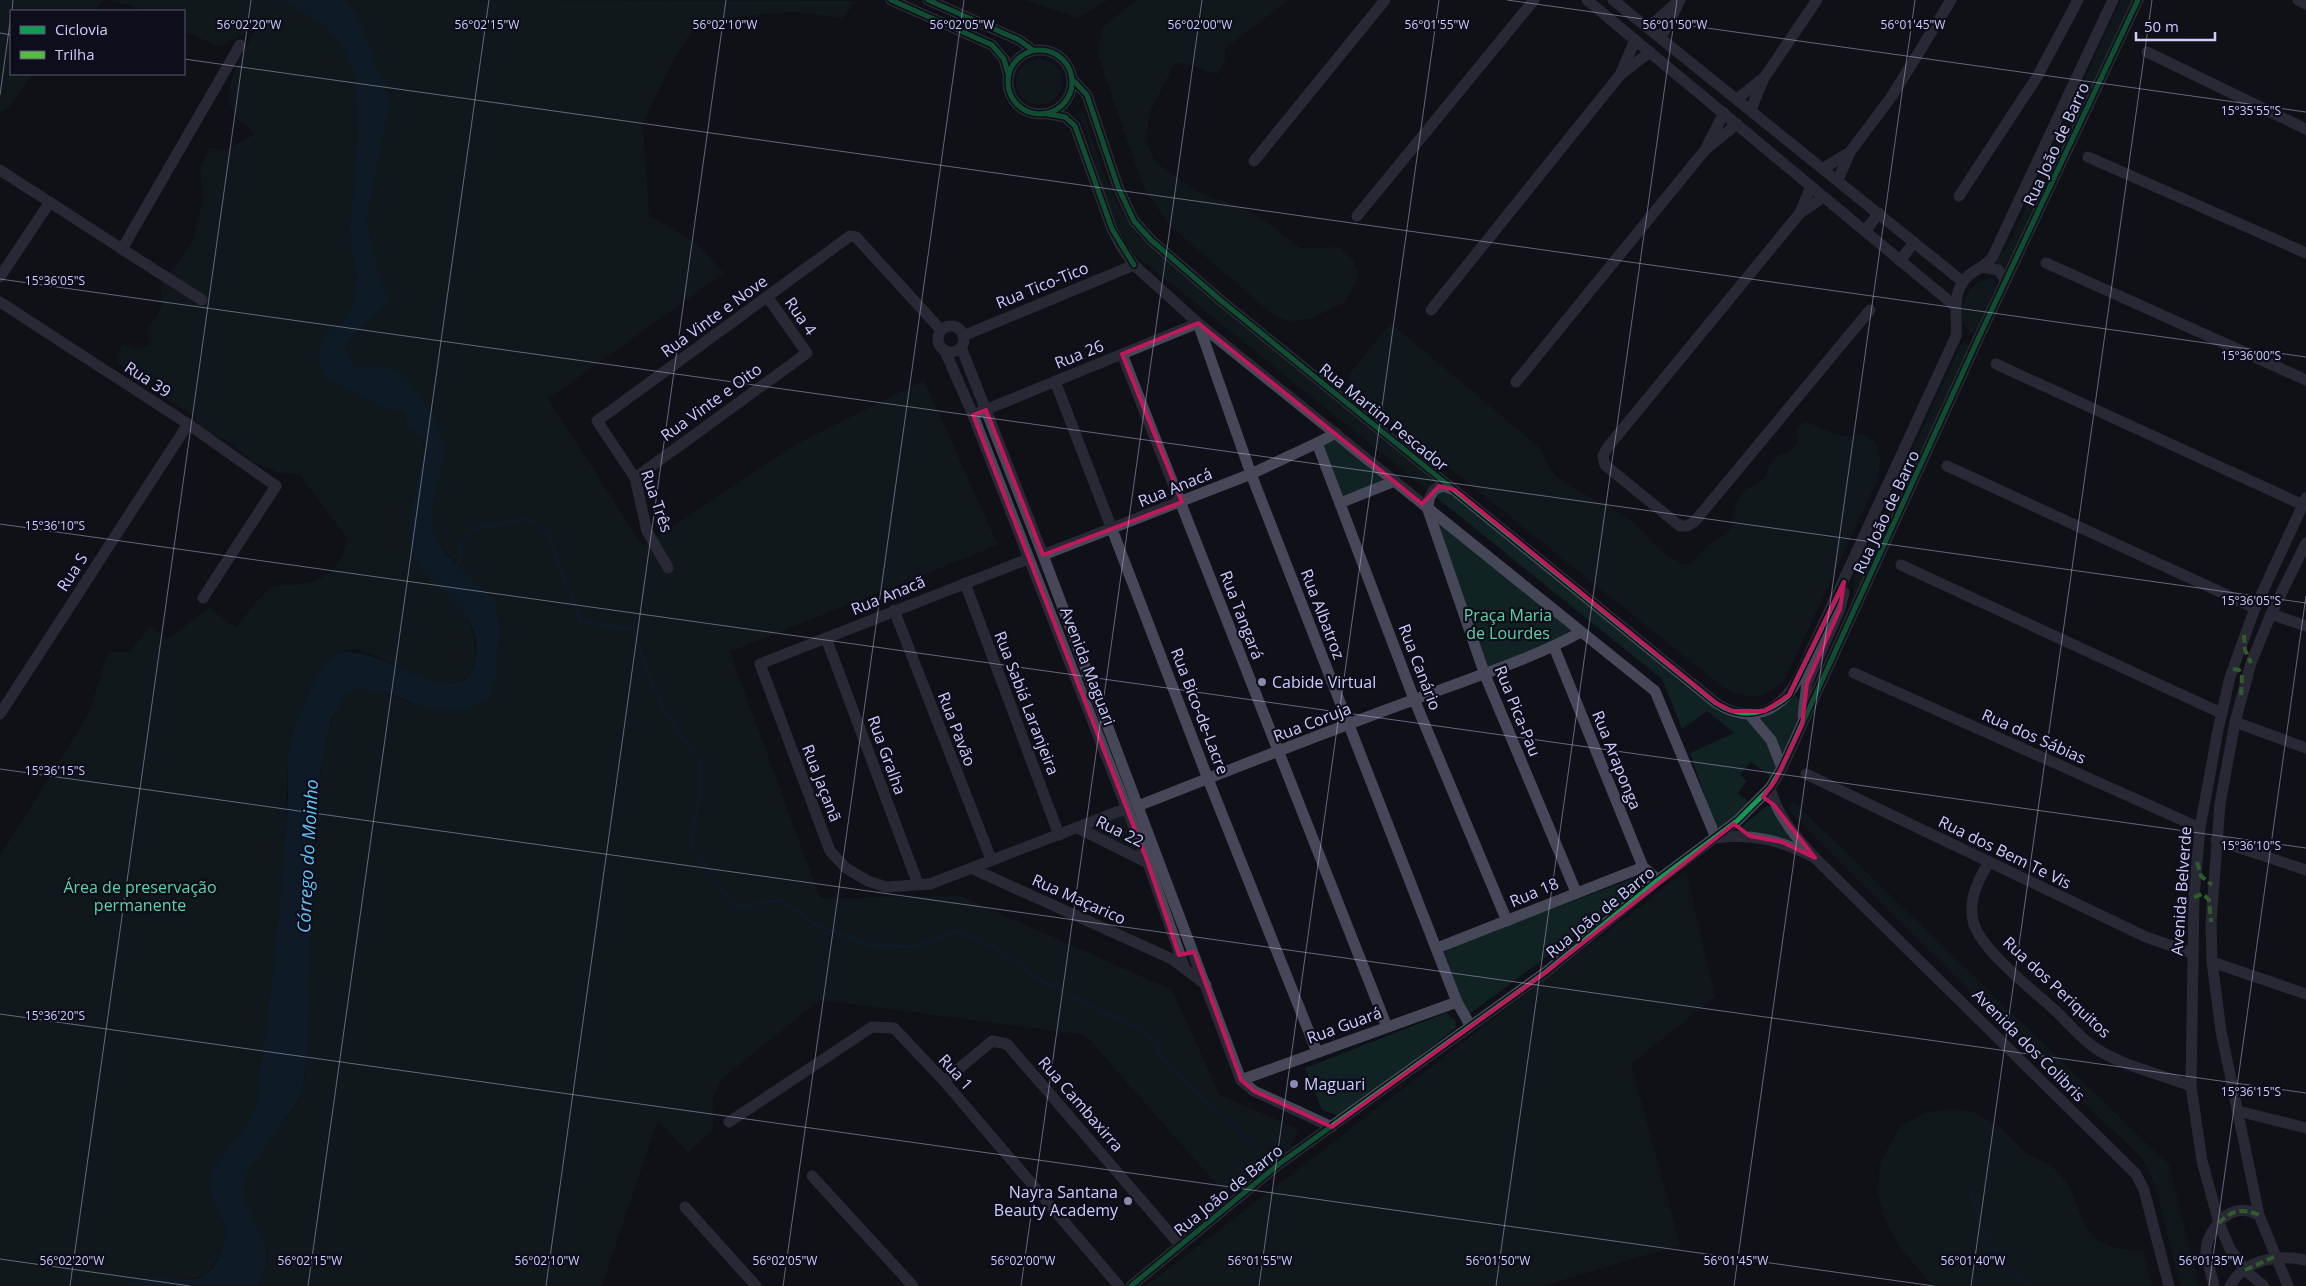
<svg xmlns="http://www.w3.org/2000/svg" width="2306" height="1286" viewBox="0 0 2306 1286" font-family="'Open Sans',sans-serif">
<rect width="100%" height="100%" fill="#101018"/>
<!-- green -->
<g fill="#102221">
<polygon points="0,0 104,0 93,11 11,11 11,74 33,74 8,108 0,112"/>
<path d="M106,0H282L324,25L342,46L357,79L358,140L350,226L351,252L358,274L352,309L343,322L329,330L320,345L318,362L327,378L386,409L404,411L408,428L423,438L429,577C439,587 454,597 462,608C477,630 487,684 447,683C415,683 372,645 345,650C322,655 304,703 296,723C283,757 288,810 285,847C280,909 274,970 266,1032C263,1056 263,1082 257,1106C254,1115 247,1123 243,1131C231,1152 221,1173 210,1194L220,1212L226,1236L223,1251L206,1275L182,1281L155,1278L125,1286H0V856L89,713L108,651L129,652L150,626L167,639L209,608L236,628C247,614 258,597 272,587C276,584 285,585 291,585C323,582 341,572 347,538L300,475L277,472L253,462L229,441L201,430L194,416L161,396L162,382L136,374L118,363L117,353L123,344L138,349L151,344L147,327L156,318L162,306L161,291L163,282L192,243L203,198L200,168L209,148L227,149L255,134C249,128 237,120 233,112C220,85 246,50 258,26L221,47L184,32V11H142L129,5Z"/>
<path d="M342,0L856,1L843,18L793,12L735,17L693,29L672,63L643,124L649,215L696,243L724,273L548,399L643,546L797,444L924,380L998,545L730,652L820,898L961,896L1172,990L1220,1095L1298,1129L1291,1148L1285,1153L1227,1196L1085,1035L820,1000L723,1078C712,1094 711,1109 714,1128L688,1153L658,1120L602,1286H258C261,1280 266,1271 267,1265C270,1245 257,1227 249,1211C246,1205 241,1195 241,1189C242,1167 283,1125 296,1105C305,1090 306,1070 307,1052C312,990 306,728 346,693C363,679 399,700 416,705C428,708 474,698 489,696C501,666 499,633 496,601L471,579L435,540L431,519L444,449L394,369L356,367L350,361L345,344C357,326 377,318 389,300L380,278L366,220L389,107Z"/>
<polygon points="1025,0 1108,0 1078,18"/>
<path d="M1136,0H1288L1226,48L1225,61L1218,74C1203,71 1191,62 1175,63L1150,112L1146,141L1155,162L1200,193L1246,209L1275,228L1300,248L1339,247L1354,261L1359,277L1345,302L1312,318L1294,322L1274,316L1168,224L1143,186L1097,53L1102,28Z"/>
<polygon points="2121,0 2135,0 2006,269 1994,263 2008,246"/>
<circle cx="1039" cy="82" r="23"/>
<path d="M1083,109C1097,155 1109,199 1139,237L1712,706C1745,727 1769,723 1795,695L1800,700L1797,724L1772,778L1751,762L1740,775L1747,781L1738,793L1750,803L1748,806L1717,830L1690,753L1734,733L1707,711L1682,729L1662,679L1134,254C1107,214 1098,170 1084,125L1077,115Z"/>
<path d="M1993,278L1996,283L1995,288L1977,328L1973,333L1970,332L1962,321C1961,301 1969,279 1993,278Z"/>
<path d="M1391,323L1540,448C1545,459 1549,469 1558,477C1580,496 1611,504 1633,522C1648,535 1669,565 1690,564L1709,544L1730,530L1737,501L1744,490L1756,485L1766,476L1769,466L1777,455L1791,451L1796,444L1798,426L1805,422C1829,428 1836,442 1864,434L1877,444L1880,460L1878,479L1784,681C1762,701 1749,699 1724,688L1357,394L1349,382L1350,373Z"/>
<polygon points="1961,344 1971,346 1851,606 1856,573"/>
<polygon points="1334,440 1386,479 1343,497 1324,445"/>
<polygon points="1430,512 1580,632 1486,674"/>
<polygon points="1794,802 2169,1165 2199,1286 2180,1286 2156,1187 2143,1159 2036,1057 1791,813 1788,807 1790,803"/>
<polygon points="1768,805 1773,808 1781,827 1802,847 1744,830 1742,826"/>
<polygon points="1124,815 1143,856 1088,829"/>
<polygon points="1686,871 1715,997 1631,1064 1680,1245 1543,1286 1146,1286"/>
<polygon points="1640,876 1645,884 1468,1015 1443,955 1447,948"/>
<polygon points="1446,1013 1455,1020 1456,1028 1339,1116 1322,1110 1305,1068"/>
<polygon points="1952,1108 1974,1112 2001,1128 2026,1153 2051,1165 2068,1184 2087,1229 2101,1242 2119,1249 2143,1251 2152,1286 1933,1286 1901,1249 1885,1220 1877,1189 1881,1160 1901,1126 1924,1113"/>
</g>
<!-- water -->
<path fill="#0f263b" d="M282,0H343L357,15L383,82L389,107L366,220L380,278L389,300C377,318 357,326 345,345L350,361L356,367C367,368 383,365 394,369C412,376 446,432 444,452C441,480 426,511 435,538C439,550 485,591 496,601L499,631L496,678L489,696L468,709L448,711L418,705L387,693L358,688L346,694L331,719L320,773L314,850L307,1053L303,1089L296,1104L247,1172L241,1189L247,1206L265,1242L267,1265L258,1286H125C134,1282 144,1279 154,1278C171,1277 190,1285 206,1275C211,1271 215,1265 218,1260C241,1221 203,1205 211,1177C217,1159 232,1145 243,1130C248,1123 252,1115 256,1107C267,1027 277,947 283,866C285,843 287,820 288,797C288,781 287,764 289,749C293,727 314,674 330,659C363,626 461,726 475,661C484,616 448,601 425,572C421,568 416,563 414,558C405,527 419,479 425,447L423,438L408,428L404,411L386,409L327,378L318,362L320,345L329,330L343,322L352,309L358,274L351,252L350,226L358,140L357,79L342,46L324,25Z"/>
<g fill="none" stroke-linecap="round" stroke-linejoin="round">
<!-- stream -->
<g stroke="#0f263b" stroke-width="3">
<polyline points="456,567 461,559 461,544 472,529 529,519 547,533 581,622 633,629 647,671 665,713 701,762 700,795 690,844 735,907 781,900 814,924 869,945 915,947 958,931 996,948 1042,981 1100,1011 1143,1029 1170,1068 1258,1148"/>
<polyline points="1970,1188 1981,1228 2009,1270 2029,1286"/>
</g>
<!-- minor -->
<g stroke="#464759" stroke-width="11">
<polyline points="891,0 992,45 1004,59 1008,74"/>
<polyline points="928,0 1019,40 1033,50"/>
<polyline points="1587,0 1955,306"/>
<polyline points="1613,0 1963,282"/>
<polyline points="2298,0 2306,4"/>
<polyline points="1648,28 1675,4"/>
<polyline points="1661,38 1680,0"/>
<circle cx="1040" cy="82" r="32"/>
<polyline points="2147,52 2306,129"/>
<polyline points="1621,73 1635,40"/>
<path d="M1073,80L1087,95L1118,187L1134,221L1151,240L1219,299L1716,703C1750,725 1780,712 1798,679L1956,336C1958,313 1950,293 1969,275C1977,269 1985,266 1992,258L2113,0"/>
<polyline points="1737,99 1762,79"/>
<polyline points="1751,109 1764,78 1817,0"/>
<path d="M1048,114L1065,117L1075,126L1112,229L1121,246L1134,265L1198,323L1655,691L1716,838C1753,833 1783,841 1815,858"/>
<polyline points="1707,146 1724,113"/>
<polyline points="2088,157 2306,253"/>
<polyline points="1254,161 1385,0"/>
<polyline points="1824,168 1850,152"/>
<polyline points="0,170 122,249 240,45"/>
<polyline points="1838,180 1850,152 1892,96 1951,0"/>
<polyline points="1959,196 2037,77 2078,0"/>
<polyline points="1824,197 1800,213 1607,448 1603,456 1605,465 1680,526 1687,526 1695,521 1870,310"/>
<polyline points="1800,213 1811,186"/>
<polyline points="1357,216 1534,0"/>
<polyline points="1865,231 1879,213"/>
<polyline points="122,249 202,300"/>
<polyline points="1900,261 1914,242"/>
<polyline points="2046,263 2306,380"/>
<polyline points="1982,267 1998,270 2006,280"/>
<polyline points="0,277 50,202"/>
<polyline points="0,302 188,424 276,486 203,598"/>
<polyline points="1431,310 1620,75 1650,52"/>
<circle cx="951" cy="339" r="13"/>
<polyline points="963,336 1134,265"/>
<polyline points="961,347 1043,555 1241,1080 1254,1091 1332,1127"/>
<polyline points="945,351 973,415 1148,863 1185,969"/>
<polyline points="1122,354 1387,1027"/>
<polyline points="1996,364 2303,505"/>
<polyline points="1055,381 1208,779 1317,1052"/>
<polyline points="1516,382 1705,150 1737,124"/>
<polyline points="973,415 1198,323 1251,474 1457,1002 1470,1025"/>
<polyline points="1336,433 1317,443 1414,699 1507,921"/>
<polyline points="1947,466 2255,608"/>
<polyline points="635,478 807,353 768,298"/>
<path d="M1451,489L1444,486C1431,488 1428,498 1428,510L1485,675L1576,892"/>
<polyline points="1340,503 1395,481"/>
<polyline points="1043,555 1251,474 1317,443"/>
<polyline points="1028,559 760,664 830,851 846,868 868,881 886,887 930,884 1125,809"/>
<polyline points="1901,565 2221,713"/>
<polyline points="668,568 647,531 635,478 597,421 850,236 856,237 941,330"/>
<polyline points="965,583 1059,835"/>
<polyline points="894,610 991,859"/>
<polyline points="2271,614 2306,626"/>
<polyline points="826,638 918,884"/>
<polyline points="1554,647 1643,867 1658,880"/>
<polyline points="1854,673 2200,828"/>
<polyline points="0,714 188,424"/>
<polyline points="1749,714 1771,740 1782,768"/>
<polyline points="1803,716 1807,683 1840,609 1844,592"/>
<polyline points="2235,722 2306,748"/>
<polyline points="1806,774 2146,937 2192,953"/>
<path d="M1770,788C1778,817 1795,836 1815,858L2136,1174L2144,1190L2169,1286"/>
<path d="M1138,806C1229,770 1321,734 1413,700C1470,678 1528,661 1581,632"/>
<polyline points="1078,828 1148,863"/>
<polyline points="2216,840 2306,870"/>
<path d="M1989,862C1976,883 1964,909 1978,933C1993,960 2036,992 2059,1014C2070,1025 2082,1039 2095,1048C2123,1066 2159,1074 2191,1086"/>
<polyline points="973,869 1172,959 1206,985"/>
<polyline points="1437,948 1643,867"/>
<polyline points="2212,962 2306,994"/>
<polyline points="1241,1080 1457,1002"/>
<polyline points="944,1081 992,1041 1007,1044 1180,1245"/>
<polyline points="2238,1111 2306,1128"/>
<polyline points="729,1122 872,1027 894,1028 944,1081 1119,1286"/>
<polyline points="812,1176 913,1286"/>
<polyline points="685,1207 756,1286"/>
<polyline points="1131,1286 1279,1164 1546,972 1658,880 1737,821 1770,788 1782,768 1979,337 2138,0"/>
<path d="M2214,1286C2212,1275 2207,1263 2206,1252C2206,1236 2221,1214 2237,1211C2245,1209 2252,1212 2259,1215"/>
<path d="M2230,1286C2245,1259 2278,1254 2306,1260"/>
<polyline points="2264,1286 2245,1270 2230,1249 2219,1223 2202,1161 2191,1086 2194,897 2200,828 2218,730 2230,677 2255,608 2306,498"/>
<polyline points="2288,1286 2259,1215 2221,1031 2212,962 2211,922 2220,804 2235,722 2251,663 2271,614 2306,543"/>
</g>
<!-- quiet -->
<g stroke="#58b947" stroke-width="4" stroke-dasharray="8 4" stroke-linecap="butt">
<polyline points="2244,635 2245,650 2251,663"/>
<polyline points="2233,669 2239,670 2242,675 2241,697"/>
<polyline points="2197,862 2201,876 2212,885"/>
<polyline points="2194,897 2203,894 2209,900 2211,922"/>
<path d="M2219,1223C2231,1210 2243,1208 2259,1215"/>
<polyline points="2245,1270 2274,1257"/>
</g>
<defs>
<g id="cycleway">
<polyline points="891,0 992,45 1004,59 1008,74"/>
<polyline points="928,0 1019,40 1033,50"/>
<circle cx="1040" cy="82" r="32"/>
<path d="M1073,80L1087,95L1118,187L1134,221L1151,240L1219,299L1716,703C1742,720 1767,714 1789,695L1844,582"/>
<polyline points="1048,114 1065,117 1075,126 1112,229 1134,265"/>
<polyline points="1131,1286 1279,1164 1546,972 1658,880 1737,821 1770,788 1782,768 1979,337 2138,0"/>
</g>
</defs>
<!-- cycleway casing -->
<use href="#cycleway" stroke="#0d0d1c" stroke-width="8"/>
<!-- cycleway -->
<use href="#cycleway" stroke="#139951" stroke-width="5"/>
</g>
<!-- marked area -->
<path d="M0 0H2306V1286H0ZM1198,323L1422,504L1439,486L1455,490L1716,703L1732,711H1765L1789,695L1844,582L1840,609L1807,683L1802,725L1775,781L1763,797L1774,805L1815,858L1782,842L1750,836L1734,824L1546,972L1332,1127L1254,1091L1241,1080L1194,952L1179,955L1148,863L973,415L986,410L1043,555L1182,502L1122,354Z" fill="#101018" fill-opacity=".55" fill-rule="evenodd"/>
<path fill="none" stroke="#c2185b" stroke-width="4" stroke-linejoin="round" d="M1198,323L1422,504L1439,486L1455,490L1716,703L1732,711H1765L1789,695L1844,582L1840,609L1807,683L1802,725L1775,781L1763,797L1774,805L1815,858L1782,842L1750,836L1734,824L1546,972L1332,1127L1254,1091L1241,1080L1194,952L1179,955L1148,863L973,415L986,410L1043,555L1182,502L1122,354Z"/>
<!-- ticks -->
<path fill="none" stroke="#cccdfb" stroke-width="1" stroke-opacity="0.45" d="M1507,0L2306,112M12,11L13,0M0,33L11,35M184,59L2306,357M0,95L11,15M0,279L2306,603M0,524L2306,848M0,769L2306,1093M0,1014L1934,1286M0,1259L190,1286M70,1286L251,0M308,1286L489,0M546,1286L726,0M783,1286L964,0M1021,1286L1202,0M1259,1286L1439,0M1496,1286L1677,0M1734,1286L1915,0M1971,1286L2152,0M2209,1286L2306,596"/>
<!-- markers -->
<g fill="#8a8bac" stroke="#0d0d1c" stroke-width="2">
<circle cx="1262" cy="682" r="5"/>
<circle cx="1294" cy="1084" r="5"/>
<circle cx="1128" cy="1201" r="5"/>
</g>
<g text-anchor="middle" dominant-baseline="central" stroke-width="4.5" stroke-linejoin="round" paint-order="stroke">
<!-- street labels -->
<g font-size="16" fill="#cccdfb" stroke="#0d0d1c">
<text transform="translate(2056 144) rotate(-65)">Rua João de Barro</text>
<text transform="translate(1042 285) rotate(-22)">Rua Tico-Tico</text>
<text transform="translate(714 316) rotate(-36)">Rua Vinte e Nove</text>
<text transform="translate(801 316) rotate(55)">Rua 4</text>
<text transform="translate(1079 354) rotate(-22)">Rua 26</text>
<text transform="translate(148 379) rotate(33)">Rua 39</text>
<text transform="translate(711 402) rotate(-36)">Rua Vinte e Oito</text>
<text transform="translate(1384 417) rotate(39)">Rua Martim Pescador</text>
<text transform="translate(1175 487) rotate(-22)">Rua Anacá</text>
<text transform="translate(657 501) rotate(71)">Rua Três</text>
<text transform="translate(1886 512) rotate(-65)">Rua João de Barro</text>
<text transform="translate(72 572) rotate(-57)">Rua S</text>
<text transform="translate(888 595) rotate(-22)">Rua Anacã</text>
<text transform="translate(1323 614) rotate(69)">Rua Albatroz</text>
<text transform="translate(1242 615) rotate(69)">Rua Tangará</text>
<text transform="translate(1088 666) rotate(69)">Avenida Maguari</text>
<text transform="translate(1420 667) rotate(69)">Rua Canário</text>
<text transform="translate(1027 703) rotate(69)">Rua Sabiá Laranjeira</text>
<text transform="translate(1200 711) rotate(69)">Rua Bico-de-Lacre</text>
<text transform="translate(1518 711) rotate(68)">Rua Pica-Pau</text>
<text transform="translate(1312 722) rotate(-21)">Rua Coruja</text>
<text transform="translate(957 729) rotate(69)">Rua Pavão</text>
<text transform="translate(2034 736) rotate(24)">Rua dos Sábias</text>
<text transform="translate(887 755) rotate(70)">Rua Gralha</text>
<text transform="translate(1617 760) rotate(68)">Rua Araponga</text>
<text transform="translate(822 783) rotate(69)">Rua Jaçanã</text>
<text transform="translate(1120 831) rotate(26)">Rua 22</text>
<text transform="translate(2005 852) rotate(26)">Rua dos Bem Te Vis</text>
<text transform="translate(2181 891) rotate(-86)">Avenida Belverde</text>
<text transform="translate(1534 892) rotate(-23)">Rua 18</text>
<text transform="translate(1079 899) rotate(24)">Rua Maçarico</text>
<text transform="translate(1600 912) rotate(-39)">Rua João de Barro</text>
<text transform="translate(2057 987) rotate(43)">Rua dos Periquitos</text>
<text transform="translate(1344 1025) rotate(-20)">Rua Guará</text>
<text transform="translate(2029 1045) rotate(45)">Avenida dos Colibris</text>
<text transform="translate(956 1072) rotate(48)">Rua 1</text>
<text transform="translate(1081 1104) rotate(49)">Rua Cambaxirra</text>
<text transform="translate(1228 1190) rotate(-39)">Rua João de Barro</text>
</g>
<!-- park labels -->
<g font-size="16" fill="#5ed5a6" stroke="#0d0d1c">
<text x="1508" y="615">Praça Maria<tspan x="1508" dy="18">de Lourdes</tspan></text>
<text x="140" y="887">Área de preservação<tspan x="140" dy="18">permanente</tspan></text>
</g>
<!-- poi labels -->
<g font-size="16" fill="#cccdfb" stroke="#0d0d1c" text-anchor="start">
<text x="1272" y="682">Cabide Virtual</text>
<text x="1304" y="1084">Maguari</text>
<text x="1118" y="1192" text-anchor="end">Nayra Santana<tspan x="1118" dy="18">Beauty Academy</tspan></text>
</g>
<!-- water labels -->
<g font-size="18" font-style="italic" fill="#62c5f3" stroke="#0d0d1c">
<text transform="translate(307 856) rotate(-87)">Córrego do Moinho</text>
</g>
</g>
<g font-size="12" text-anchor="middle" fill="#cccdfb" stroke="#0d0d1c" stroke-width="4.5" stroke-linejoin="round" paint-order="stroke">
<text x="249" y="29">56°02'20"W</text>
<text x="487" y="29">56°02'15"W</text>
<text x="725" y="29">56°02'10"W</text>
<text x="962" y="29">56°02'05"W</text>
<text x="1200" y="29">56°02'00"W</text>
<text x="1437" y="29">56°01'55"W</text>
<text x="1675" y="29">56°01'50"W</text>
<text x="1913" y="29">56°01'45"W</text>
<text x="2251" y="115">15°35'55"S</text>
<text x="55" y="285">15°36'05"S</text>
<text x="2251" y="360">15°36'00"S</text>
<text x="55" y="530">15°36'10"S</text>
<text x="2251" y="605">15°36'05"S</text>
<text x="55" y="775">15°36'15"S</text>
<text x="2251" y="850">15°36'10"S</text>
<text x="55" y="1020">15°36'20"S</text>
<text x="2251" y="1096">15°36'15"S</text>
<text x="72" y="1265">56°02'20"W</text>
<text x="310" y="1265">56°02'15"W</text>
<text x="547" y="1265">56°02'10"W</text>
<text x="785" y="1265">56°02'05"W</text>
<text x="1023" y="1265">56°02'00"W</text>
<text x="1260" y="1265">56°01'55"W</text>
<text x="1498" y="1265">56°01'50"W</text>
<text x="1736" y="1265">56°01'45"W</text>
<text x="1973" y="1265">56°01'40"W</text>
<text x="2211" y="1265">56°01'35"W</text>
</g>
<!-- legend -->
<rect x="10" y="10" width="175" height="65" fill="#0d0d1c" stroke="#595a75"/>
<rect x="20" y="26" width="25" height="8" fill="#139951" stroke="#595a75"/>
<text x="55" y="35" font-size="15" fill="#cccdfb">Ciclovia</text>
<rect x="20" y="51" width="25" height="8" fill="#58b947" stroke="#595a75"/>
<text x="55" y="60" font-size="15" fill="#cccdfb">Trilha</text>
<!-- scale -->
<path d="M2136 32v8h79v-8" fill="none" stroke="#cccdfb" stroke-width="2.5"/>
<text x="2144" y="32" font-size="15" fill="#cccdfb" stroke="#0d0d1c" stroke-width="4" paint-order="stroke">50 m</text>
</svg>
